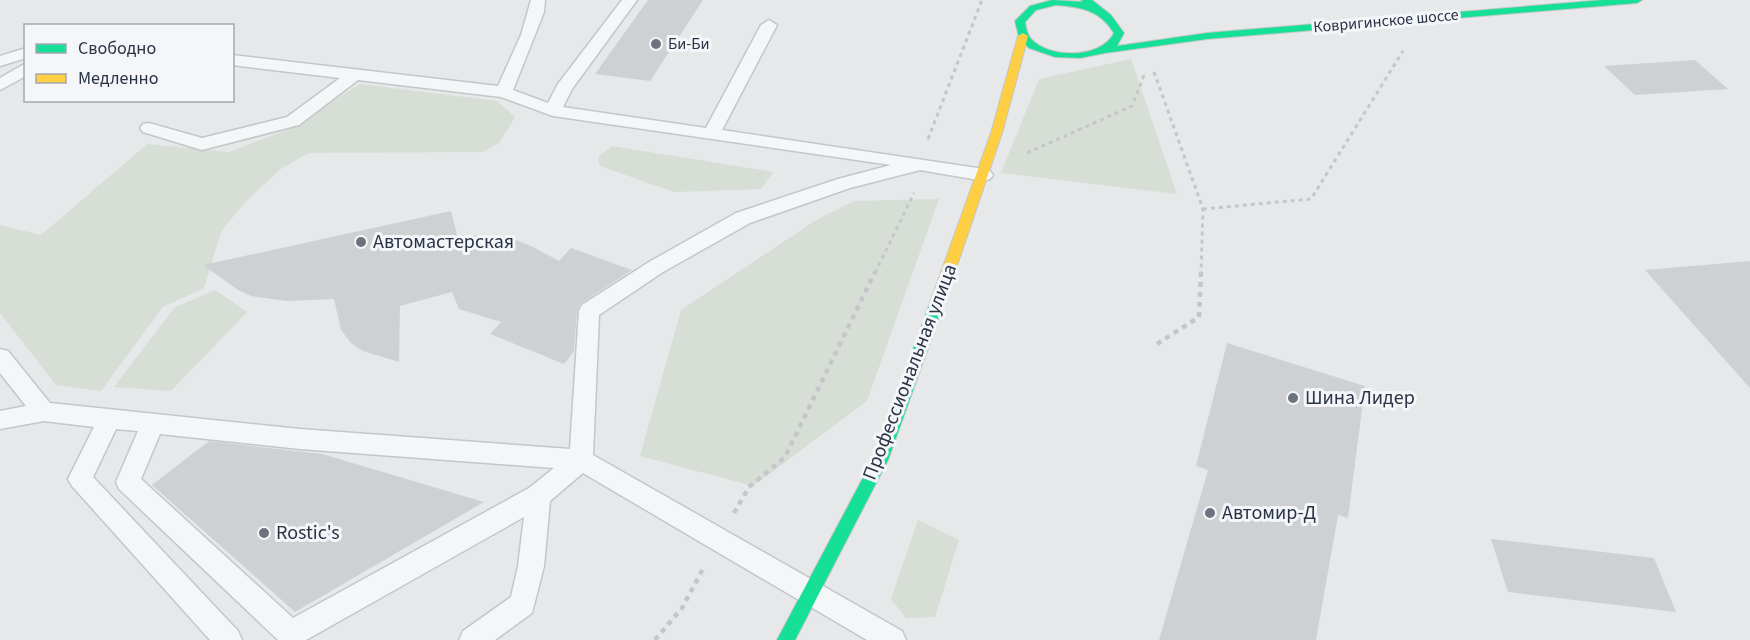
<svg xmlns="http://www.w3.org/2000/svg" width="1750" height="640" viewBox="0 0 1750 640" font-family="'Source Sans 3',sans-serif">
<rect width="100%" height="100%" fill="#e6e8ea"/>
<!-- green -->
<g fill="#d6ded6">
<polygon points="1131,59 1177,194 1001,173 1039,79"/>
<polygon points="360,84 497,101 515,117 499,143 484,152 309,153 282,168 245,202 221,232 204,288 163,307 101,391 56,385 0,313 0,225 41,235 147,144 229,152 289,129"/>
<polygon points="612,146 773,172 761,189 674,192 600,166 598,157"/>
<polygon points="939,199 867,401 753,486 640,456 681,310 818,219 854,201"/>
<polygon points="215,290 247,312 171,391 114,387 174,308"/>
<polygon points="918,520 959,540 935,617 906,618 891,599"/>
</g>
<!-- building -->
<g fill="#ced0d3">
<polygon points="648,0 703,0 650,81 595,74"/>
<polygon points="1695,60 1728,89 1635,95 1604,66"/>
<polygon points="451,211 457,235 496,236 516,240 533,247 559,261 571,248 632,270 580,304 577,311 574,351 564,364 490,334 501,322 459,309 452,292 400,306 399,362 363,351 351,343 341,330 334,299 287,301 251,296 238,290 203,265"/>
<polygon points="1750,261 1750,388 1645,270"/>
<polygon points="1227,343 1365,386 1348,518 1338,515 1316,640 1159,640 1208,470 1196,466"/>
<polygon points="209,441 322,454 484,502 295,612 152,485"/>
<polygon points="1491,539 1654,558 1676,612 1508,592"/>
</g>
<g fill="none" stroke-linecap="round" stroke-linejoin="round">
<defs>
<g id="lane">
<path d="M531,0H545L544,12L513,90L548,103L558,84L622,0H637L572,89L563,107L706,128L761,25L769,20L777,25L722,130L984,169L990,171L993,175L990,179L984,181L920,170L850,188L750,223L663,272L599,315L593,455L902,631L906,640H867L583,473L550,501L544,566L532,613L495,640H459L463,631L511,597L518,566L524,517L306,640H278L119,489L116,482L138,431L116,429L93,477L238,631L242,640H210L72,486L68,479L94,427L44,421L0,429V411L26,406L0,373V349L8,351L50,403L300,429L570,449L579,311L582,305L649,262L736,213L838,179L891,165L553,116L501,97L358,80L299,125L202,150L143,132L140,128L143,124L149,123L202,138L287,117L340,78L232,65V55L498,86L521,35ZM160,434L300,449L554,468L529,488L293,618L141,479Z"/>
<polygon points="26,48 26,58 0,66 0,56"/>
<polygon points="26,63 26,76 0,90 0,78"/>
</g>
<g id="fast">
<path d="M1052,0L1083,2L1081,0H1092L1111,15L1124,33L1117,46L1207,33L1603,0H1642L1637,3L1207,39L1105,53L1080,58L1055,57L1029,48L1019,37L1015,21L1030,6ZM1056,5C1081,7 1100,10 1114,33C1101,59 1050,59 1031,39C1027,34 1026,28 1025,22L1036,10Z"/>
<polygon points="941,287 948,292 888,460 795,640 777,640 873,459 934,292"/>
</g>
<polygon id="slow" points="1023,33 1028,36 1002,133 948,292 946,295 936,295 934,292 991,133 1018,36"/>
</defs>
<!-- lane casing -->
<use href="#lane" stroke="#c4c6c8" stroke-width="3"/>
<!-- fast casing -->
<use href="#fast" stroke="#c4c6c8" stroke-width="2"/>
<!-- slow casing -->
<use href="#slow" stroke="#c4c6c8" stroke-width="2"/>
<!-- path-far1 -->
<g stroke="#c5c6ca" stroke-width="3" stroke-dasharray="4 4" stroke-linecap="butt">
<polyline points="1154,72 1203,209 1201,273"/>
<polyline points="928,139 982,0"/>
<polyline points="1027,153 1132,106 1144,75"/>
<polyline points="1203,209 1311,199 1403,51"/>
<polyline points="875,273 914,193"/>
</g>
<!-- path -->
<g stroke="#c5c6ca" stroke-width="4.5" stroke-dasharray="5 5" stroke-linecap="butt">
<polyline points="1157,344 1199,317 1201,272"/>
<polyline points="734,513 749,487 785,457 875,272"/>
<polyline points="655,640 682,608 703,569"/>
</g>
<!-- lane -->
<use href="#lane" fill="#f5f6f7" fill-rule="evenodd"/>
<!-- fast -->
<use href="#fast" fill="#16e098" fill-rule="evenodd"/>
<!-- slow -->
<use href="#slow" fill="#ffcf43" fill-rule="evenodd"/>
</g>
<!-- markers -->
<g fill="#6c737f" stroke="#f4f6f9" stroke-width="2">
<circle cx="656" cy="44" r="6"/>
<circle cx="361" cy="242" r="6"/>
<circle cx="1293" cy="398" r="6"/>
<circle cx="1210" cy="513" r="6"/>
<circle cx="264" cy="533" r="6"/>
</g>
<g text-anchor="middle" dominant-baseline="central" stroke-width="6" stroke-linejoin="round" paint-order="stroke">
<!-- far-street labels -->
<g font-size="16" fill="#2b3445" stroke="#f4f6f9">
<text transform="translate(1386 21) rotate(-5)">Ковригинское шоссе</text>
</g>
<!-- far-poi labels -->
<g font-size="16" fill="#2b3445" stroke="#f4f6f9" text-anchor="start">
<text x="668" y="44">Би-Би</text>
</g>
<!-- poi labels -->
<g font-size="20" fill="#2b3445" stroke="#f4f6f9" text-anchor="start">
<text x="373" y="242">Автомастерская</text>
<text x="1305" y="398">Шина Лидер</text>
<text x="1222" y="513">Автомир-Д</text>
<text x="276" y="533">Rostic's</text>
</g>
<!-- street labels -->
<g font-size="20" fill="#2b3445" stroke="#f4f6f9">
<text transform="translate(910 372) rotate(-69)">Профессиональная улица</text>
</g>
</g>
<!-- legend -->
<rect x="24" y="24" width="210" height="78" fill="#f4f6f9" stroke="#a4a8b1" stroke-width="1.5"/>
<rect x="36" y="44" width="30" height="9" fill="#16e098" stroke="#a4a8b1" stroke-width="1.5"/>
<text x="78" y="54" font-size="18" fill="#2b3445">Свободно</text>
<rect x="36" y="74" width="30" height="9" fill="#ffcf43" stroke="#a4a8b1" stroke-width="1.5"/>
<text x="78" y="84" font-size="18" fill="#2b3445">Медленно</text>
</svg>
